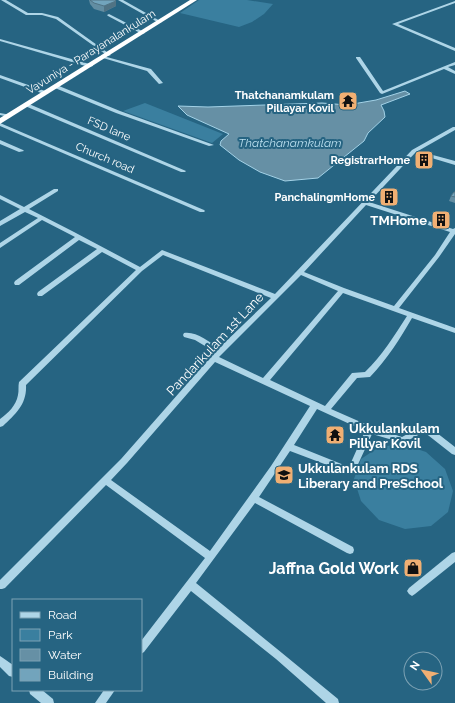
<svg xmlns="http://www.w3.org/2000/svg" width="455" height="703" viewBox="0 0 455 703" font-family="Raleway,sans-serif">
<rect width="100%" height="100%" fill="#266482"/>
<!-- green -->
<g fill="#3a7f9f">
<polygon points="199,0 247,0 273,4 264,14 252,22 239,27 180,13"/>
<polygon points="145,103 223,134 212,143 123,111"/>
<polygon points="402,444 426,452 445,469 453,491 448,512 431,526 405,529 379,520 361,501 354,479 361,459 379,447"/>
</g>
<!-- water -->
<polygon fill="#6690a5" stroke="#a3d2e7" points="405,91 410,94 381,105 384,111 385,117 368,133 364,141 318,178 285,181 260,172 239,160 220,145 221,141 229,134 187,115 178,106 208,107 322,103 347,105 376,100"/>
<g fill="none" stroke-linecap="round" stroke-linejoin="round">
<!-- minor -->
<g fill="#aed5e7" fill-rule="evenodd">
<polygon points="1,0 6,0 28,13 42,13 58,17 111,55 108,56 56,19 42,15 26,15"/>
<polygon points="118,0 123,0 162,22 159,23"/>
<polygon points="455,1 455,3 398,24 455,48 455,51 392,24"/>
<polygon points="109,14 144,32 145,33 142,34 108,16 107,15"/>
<polygon points="0,39 93,65 93,66 89,67 0,41"/>
<polygon points="103,56 151,69 163,83 159,84 147,71 103,58"/>
<polygon points="356,57 360,57 383,91 455,62 455,65 448,67 455,71 455,74 444,69 382,94 380,93 356,58"/>
<polygon points="0,75 48,92 48,93 44,94 0,78"/>
<polygon points="55,86 59,86 120,111 214,145 209,146 116,113 55,88"/>
<polygon points="25,104 29,104 186,171 185,172 181,172 25,106"/>
<polygon points="0,113 11,115 11,116 9,117 0,115"/>
<polygon points="0,123 204,210 205,211 204,212 200,212 0,126"/>
<path d="M453,127H455V130L418,151L455,161V165L415,153L369,202L453,229L455,228V234L439,257L399,308L455,328V333L412,318C400,339 387,359 370,377L357,378L331,409L372,427L402,437L422,426L425,425L428,426L455,447V455L452,454L424,432L403,443L372,434L354,473L351,474L290,451L259,497L353,547L354,550L353,553L350,554L347,553L255,503L196,583L282,653L338,699L339,703H326L276,659L191,591L144,652L141,654V641L205,558L106,485L5,588L2,589H0V580L121,459L215,352L195,340L184,337L183,335L184,333C196,331 209,342 219,348L271,298L163,255L142,271L26,385C27,404 16,414 3,426L0,427V419C8,413 16,406 18,395C19,391 18,386 19,382L136,270L102,252L42,296H38L37,294L38,292L97,249L79,240L19,285H15L14,283L15,281L75,237L42,220L0,248V243L38,218L25,212L0,226V221L20,209L0,199V195L24,207L54,189H58V191L29,209L74,232L140,267L162,250L275,294L412,150ZM366,205L450,232L435,255L394,306L344,288L304,272ZM301,275L338,291L263,378L219,357ZM343,293L407,316C394,336 382,356 365,372L352,373L325,406L270,380ZM215,362L310,406L271,466L210,551L111,480L127,463ZM317,409L365,431L349,467L294,445Z"/>
<polygon points="0,140 23,150 24,151 19,152 0,144"/>
<polygon points="455,552 455,562 415,594 412,596 409,594 407,591 409,588 452,553"/>
<polygon points="0,656 3,658 13,665 13,677 9,676 0,667"/>
<polygon points="29,690 42,690 53,699 54,703 41,703 30,694"/>
<polygon points="104,690 115,690 106,703 95,703"/>
</g>
<!-- highway -->
<polygon fill="#fff" fill-rule="evenodd" points="190,0 197,0 0,124 0,118"/>
</g>
<!-- wall -->
<g fill="#628da2">
<polygon points="89,0 115,0 116,1 116,6 104,12 94,9 90,4"/>
<polygon points="455,192 455,203 449,201 451,196"/>
<polygon points="447,214 446,218 443,223 436,221 437,216"/>
</g>
<!-- shaded-wall -->
<g fill="#507384">
<polygon points="116,1 116,6 104,12 104,6"/>
<polygon points="447,214 446,218 443,223 444,218"/>
</g>
<!-- building -->
<g fill="#72a4bc" stroke="#507384">
<polygon points="90,0 115,0 116,1 104,6 94,3"/>
<polygon points="454,192 455,192 455,197 451,196"/>
<polygon points="440,212 447,214 444,218 437,216"/>
</g>
<!-- icons -->
<defs>
<symbol id="temple-square" viewBox="-11 -11 22 22"><rect x="-9" y="-9" width="18" height="18" rx="4" fill="#f0af73" stroke="#266482"/><path d="M0-6L5-2H3V0L6.5 2.5H4V6H1.5V3h-3V6H-4V2.5H-6.5L-3 0V-2H-5Z" fill="#111"/></symbol>
<symbol id="building-square" viewBox="-11 -11 22 22"><rect x="-9" y="-9" width="18" height="18" rx="4" fill="#f0af73" stroke="#266482"/><path d="M-4-6H4V6H1V3H-1V6H-4ZM-2.5-4.3h1.7v1.8h-1.7ZM.8-4.3h1.7v1.8H.8ZM-2.5-1h1.7V.8h-1.7ZM.8-1h1.7V.8H.8Z" fill="#111"/></symbol>
<symbol id="school-square" viewBox="-11 -11 22 22"><rect x="-9" y="-9" width="18" height="18" rx="4" fill="#f0af73" stroke="#266482"/><path d="M0-5L7-2L0 1L-7-2ZM-4 1L0 2.5L4 1V4Q0 6-4 4Z" fill="#111"/></symbol>
<symbol id="shop-square" viewBox="-11 -11 22 22"><rect x="-9" y="-9" width="18" height="18" rx="4" fill="#f0af73" stroke="#266482"/><path d="M-5-2.5h2.3a2.7 3.5 0 0 1 5.4 0H5L5.5 6h-11ZM-1.5-2.5h3a1.5 2.3 0 0 0-3 0Z" fill="#111"/></symbol>
</defs>
<g fill-rule="evenodd">
<use href="#temple-square" x="337" y="90" width="22" height="22"/>
<use href="#building-square" x="413" y="149" width="22" height="22"/>
<use href="#building-square" x="378" y="186" width="22" height="22"/>
<use href="#building-square" x="430" y="209" width="22" height="22"/>
<use href="#temple-square" x="324" y="424" width="22" height="22"/>
<use href="#school-square" x="273" y="464" width="22" height="22"/>
<use href="#shop-square" x="402" y="557" width="22" height="22"/>
</g>
<g text-anchor="middle" dominant-baseline="central" stroke-width="4" stroke-linejoin="round" paint-order="stroke">
<!-- far-street labels -->
<g font-size="11" fill="#fff" stroke="#266482">
<text transform="translate(91 52) rotate(-32)">Vavuniya - Parayanalankulam</text>
<text transform="translate(109 129) rotate(23)">FSD lane</text>
<text transform="translate(105 158) rotate(23)">Church road</text>
</g>
<!-- far-poi labels -->
<g font-size="11" font-weight="bold" fill="#fff" stroke="#266482" text-anchor="end">
<text x="334" y="95">Thatchanamkulam<tspan x="334" dy="13">Pillayar Kovil</tspan></text>
<text x="410" y="160">RegistrarHome</text>
<text x="375" y="197">PanchalingmHome</text>
</g>
<!-- far-water labels -->
<g font-size="12" font-style="italic" fill="#badeee" stroke="#266482">
<text x="290" y="143">Thatchanamkulam</text>
</g>
<!-- poi labels -->
<g font-size="13" font-weight="bold" fill="#fff" stroke="#266482" text-anchor="start">
<text x="427" y="220" text-anchor="end">TMHome</text>
<text x="349" y="428">Ukkulankulam<tspan x="349" dy="15">Pillyar Kovil</tspan></text>
<text x="298" y="468">Ukkulankulam RDS<tspan x="298" dy="15">Liberary and PreSchool</tspan></text>
</g>
<!-- street labels -->
<g font-size="13" fill="#fff" stroke="#266482">
<text transform="translate(215 344) rotate(-47)">Pandarikulam 1st Lane</text>
</g>
<!-- near-poi labels -->
<g font-size="16" font-weight="bold" fill="#fff" stroke="#266482" text-anchor="end">
<text x="399" y="568">Jaffna Gold Work</text>
</g>
</g>
<!-- legend -->
<rect x="12" y="599" width="130" height="92" fill="#266482" stroke="#7da2b4"/>
<rect x="20" y="612" width="20" height="6" fill="#aed5e7" stroke="#7da2b4"/>
<text x="48" y="619" font-size="12" fill="#ffffff">Road</text>
<rect x="20" y="629" width="20" height="12" fill="#3a7f9f" stroke="#7da2b4"/>
<text x="48" y="639" font-size="12" fill="#ffffff">Park</text>
<rect x="20" y="649" width="20" height="12" fill="#6690a5" stroke="#7da2b4"/>
<text x="48" y="659" font-size="12" fill="#ffffff">Water</text>
<rect x="20" y="669" width="20" height="12" fill="#72a4bc" stroke="#7da2b4"/>
<text x="48" y="679" font-size="12" fill="#ffffff">Building</text>
<!-- north arrow -->
<g transform="translate(423 671) rotate(303)"><circle r="19" fill="#266482" stroke="#7da2b4"/>
<path d="M0-3L7 15L0 10L-7 15Z" fill="#f0af73"/>
<text y="-6" font-size="11" font-weight="bold" text-anchor="middle" fill="#ffffff">N</text>
</g>
</svg>
